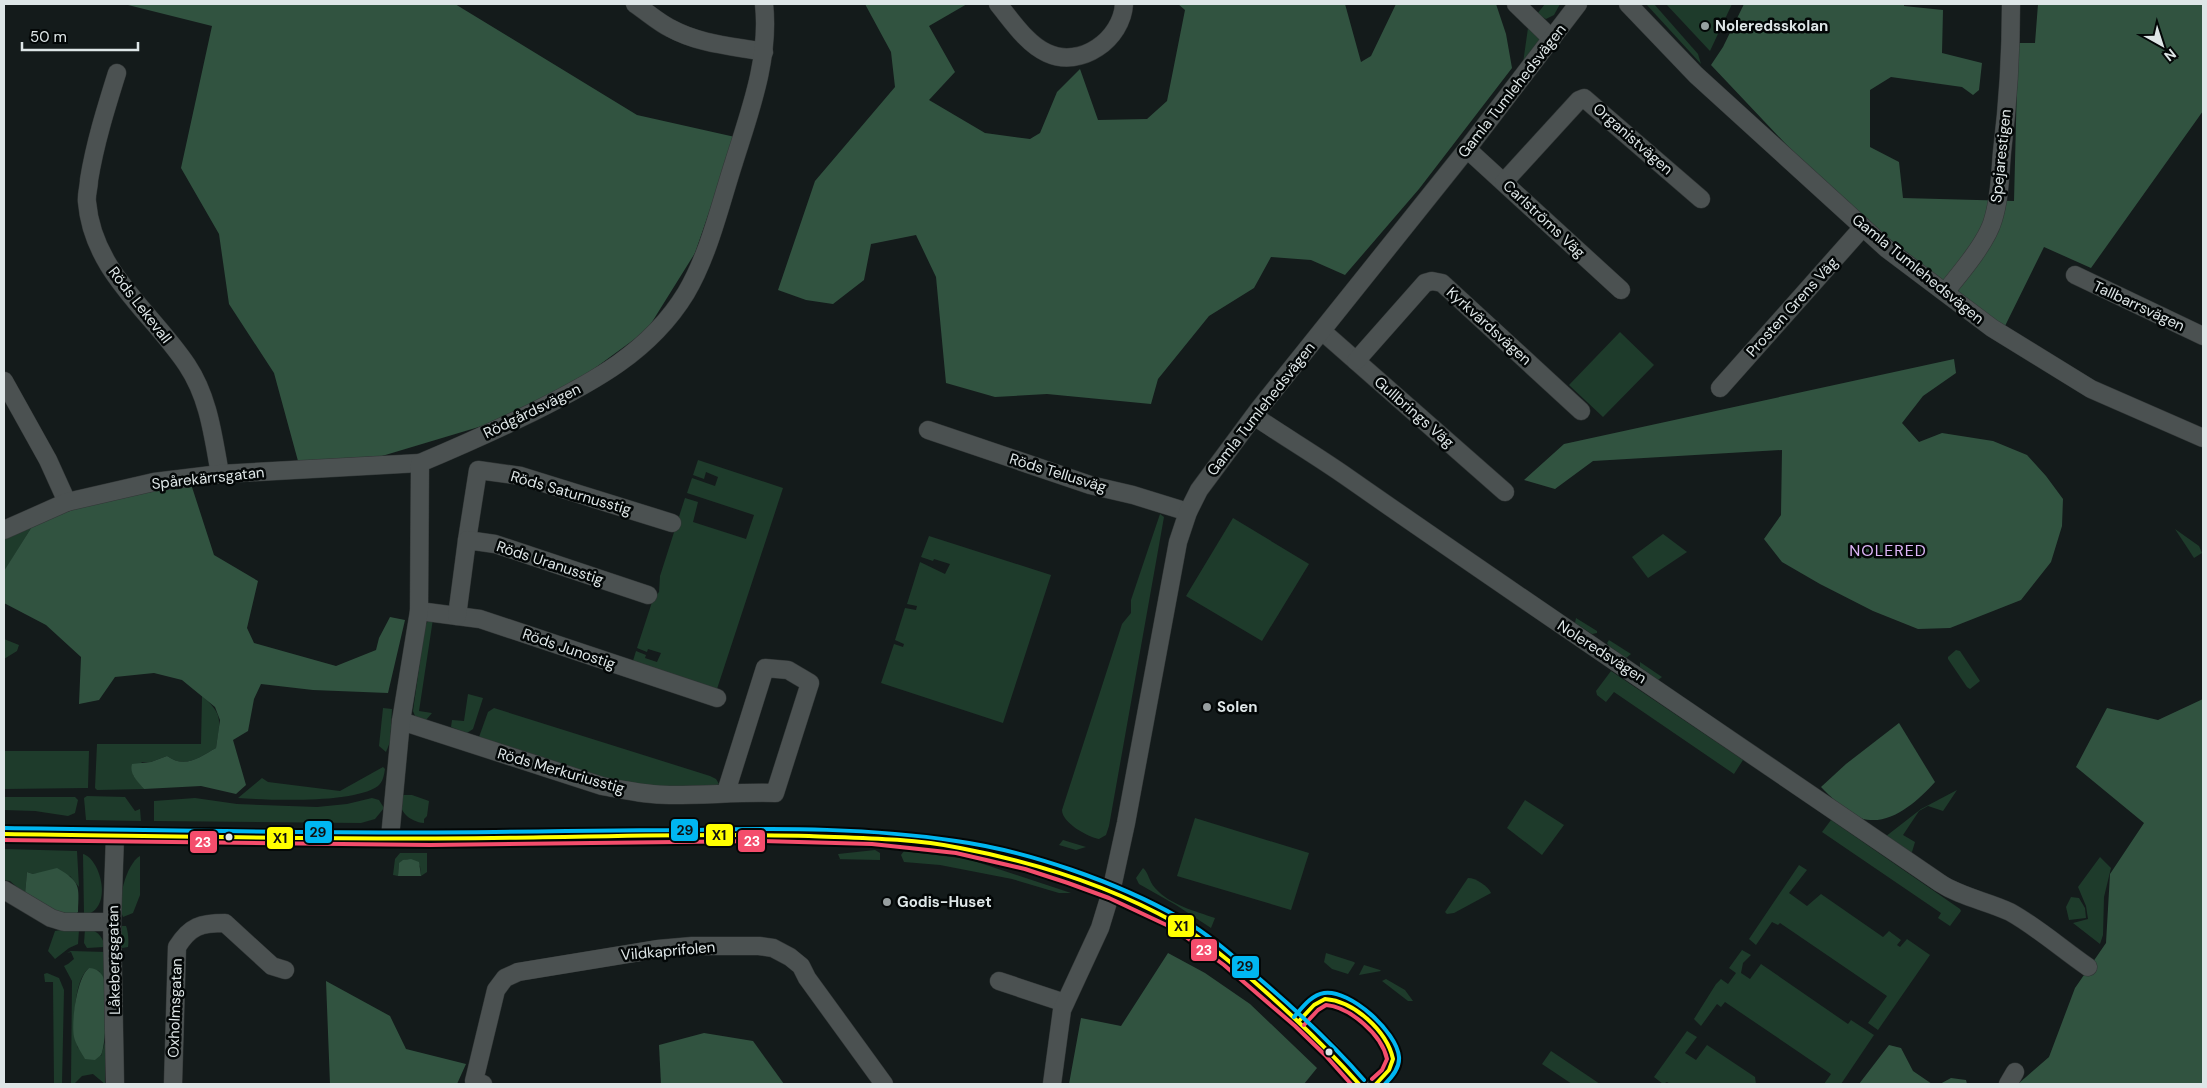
<svg xmlns="http://www.w3.org/2000/svg" width="2207" height="1088" viewBox="0 0 2207 1088" font-family="'DM Sans',sans-serif">
<rect width="100%" height="100%" fill="#141b1b"/>
<!-- green -->
<g fill="#1e3b2b">
<polygon points="1545,4 1560,4 1554,15 1546,19 1537,14"/>
<polygon points="1646,4 1654,4 1698,54 1701,64"/>
<polygon points="1666,4 1732,4 1710,51"/>
<polygon points="1528,28 1540,38 1539,43 1523,63"/>
<polygon points="1620,332 1654,365 1603,417 1569,385"/>
<polygon points="698,460 783,488 716,692 632,664 636,651 646,655 645,658 657,662 661,653 648,649 647,652 637,648 653,599 659,592 660,576 685,498 698,502 693,522 746,539 754,515 687,493 692,478 715,486 718,477 706,472 704,479 693,475"/>
<path d="M1160,514L1164,517L1109,826L1106,835L1099,839C1088,837 1062,823 1062,810L1122,624L1131,613V600Z"/>
<polygon points="1233,518 1309,564 1262,641 1186,596"/>
<polygon points="33,525 5,570 4,571 4,539"/>
<polygon points="2175,529 2199,546 2202,553 2194,558"/>
<polygon points="1663,534 1687,552 1648,578 1632,557"/>
<polygon points="929,536 1051,575 1003,723 881,683 894,644 903,647 904,644 895,640 905,608 916,610 917,606 907,604 920,562 945,574 950,564 934,559 933,561 921,557"/>
<polygon points="1576,618 1597,631 1597,633 1592,634 1575,623"/>
<polygon points="433,619 419,711 432,713 426,720 415,716 413,711 425,626 428,621"/>
<polygon points="4,639 19,645 17,651 4,659"/>
<polygon points="1609,640 1631,654 1626,658 1609,646 1607,643"/>
<polygon points="1956,650 1960,651 1980,681 1970,689 1967,687 1948,659 1948,657"/>
<polygon points="1640,662 1662,677 1658,680 1640,667"/>
<polygon points="1611,671 1743,760 1734,774 1614,692 1606,702 1597,695 1596,691"/>
<polygon points="468,694 483,698 473,729 467,733 451,727 452,720 464,721"/>
<path d="M202,696C224,715 220,720 216,748C200,757 185,769 167,756L151,762H142L133,775L144,789L97,790L95,788L97,744H201Z"/>
<polygon points="383,708 392,709 390,742 386,752 379,746"/>
<polygon points="494,708 710,776 716,779 719,784 714,787 653,787 615,782 479,737 488,712"/>
<polygon points="4,751 89,751 88,788 4,789"/>
<path d="M383,767L385,769C384,775 383,782 378,786C353,804 269,800 238,798L262,778L268,782L340,791Z"/>
<polygon points="1957,790 1943,811 1928,806 1919,811 1903,835 1915,842 1912,852 1907,852 1885,837 1921,809"/>
<path d="M403,795H412L429,801L427,816L424,819V823C410,822 395,810 403,795Z"/>
<polygon points="87,796 125,797 135,811 140,809 141,821 86,820 84,798"/>
<polygon points="4,797 75,797 78,800 75,813 68,816 35,811 4,810"/>
<polygon points="195,798 237,804 317,807 347,804 372,798 379,800 384,808 375,819 361,823 154,821 154,801"/>
<polygon points="1525,800 1564,825 1542,855 1507,828"/>
<polygon points="1195,818 1309,853 1291,910 1177,876"/>
<polygon points="1831,820 1960,909 1961,911 1950,926 1938,918 1941,913 1822,832"/>
<polygon points="1063,840 1086,847 1076,850 1059,845"/>
<polygon points="4,849 77,851 79,887 70,876 43,873 33,874 27,872 25,894 10,881 4,880"/>
<polygon points="875,850 880,853 880,860 832,859 840,859 838,854"/>
<polygon points="904,851 968,859 1071,893 1059,893 1012,879 940,865 904,862 901,855"/>
<path d="M400,853H427V872L421,876L420,866C413,860 407,856 399,864L398,876L393,875L395,859Z"/>
<path d="M83,854C101,859 114,910 84,915Z"/>
<path d="M140,856V895L133,913L123,917C116,903 126,864 140,856Z"/>
<polygon points="2100,857 2111,868 2104,897 2103,935 2100,944 2073,923 2088,919 2086,906 2078,887"/>
<polygon points="1799,865 1807,870 1789,893 1807,906 1821,894 1883,937 1889,931 1901,940 1897,945 1900,947 1907,939 1930,955 1878,1030 1868,1023 1887,996 1780,923 1778,925 1772,922 1756,945 1749,939"/>
<path d="M1143,868C1149,873 1149,882 1155,888C1170,905 1195,911 1215,918L1211,928L1176,905L1139,884L1136,878Z"/>
<path d="M1468,878C1476,878 1488,886 1491,893L1454,913L1447,914L1445,912Z"/>
<polygon points="2071,897 2079,898 2085,908 2086,918 2069,920 2066,907"/>
<path d="M122,926H126C128,931 129,941 128,947L122,948L120,936Z"/>
<polygon points="72,928 79,930 78,944 69,948 55,959 48,951 55,931"/>
<path d="M85,929C96,929 101,935 105,945L104,947L87,948L84,943Z"/>
<polygon points="1742,950 1751,955 1743,963 1741,973 1750,979 1761,964 1848,1024 1851,1020 1874,1035 1841,1084 1824,1084 1831,1074 1725,1002 1721,1007 1717,1004 1701,1026 1694,1019 1716,984 1721,979 1728,984 1736,973 1729,968"/>
<path d="M71,951L106,952V983L99,971L89,968C73,980 72,1030 78,1048L101,1056L105,1042V1084L93,1074L82,1076L74,1084H71L72,981L64,966L68,964L74,959L71,952L67,953Z"/>
<polygon points="1326,953 1354,962 1355,963 1348,974 1332,969 1324,962"/>
<polygon points="1364,965 1380,970 1381,971 1359,975"/>
<polygon points="47,973 59,978 64,990 62,1084 54,1084 53,982 45,982 44,974"/>
<polygon points="1386,979 1405,990 1413,1001 1408,1001 1382,981"/>
<polygon points="1687,1031 1697,1037 1685,1053 1696,1060 1707,1045 1755,1077 1756,1084 1670,1084 1667,1082 1663,1084 1654,1077"/>
<polygon points="1551,1051 1600,1084 1572,1084 1542,1064"/>
</g>
<!-- forest -->
<g fill="#315340">
<polygon points="124,4 455,4 637,115 735,137 695,253 647,330 580,379 492,423 382,456 298,461 274,373 229,304 219,234 181,168 212,26"/>
<polygon points="865,4 967,4 929,26 955,72 929,100 985,133 1030,139 1040,133 1057,92 1080,69 1098,120 1147,119 1167,101 1185,10 1178,4 1345,4 1361,62 1371,56 1396,4 1496,4 1506,34 1512,68 1419,189 1345,275 1311,260 1271,257 1254,288 1209,316 1158,379 1151,404 1047,394 995,397 946,383 936,277 916,235 871,244 864,280 833,304 806,300 778,290 815,181 895,87 891,52"/>
<polygon points="1744,4 1904,4 1904,6 1943,10 1942,53 1982,63 1979,90 1973,95 1962,87 1891,77 1870,90 1870,147 1899,162 1903,198 2014,201 2018,43 2035,43 2038,4 2203,4 2203,111 2091,268 2044,247 2004,328 1882,233 1817,177 1711,65 1723,47"/>
<polygon points="1954,359 1956,373 1923,396 1902,423 1919,442 1942,433 1993,441 2027,455 2046,476 2063,499 2062,526 2051,562 2021,600 1950,628 1918,629 1873,611 1820,584 1782,562 1764,539 1781,515 1782,450 1593,461 1555,489 1524,480 1564,444"/>
<path d="M191,484L214,555L258,581L247,628L254,643L336,666L376,650L379,638L390,617L405,620L388,693L313,690L261,684L254,699L248,731L233,740L246,785L236,794L201,786L144,789C138,782 129,774 132,764L151,762L167,756C185,769 200,757 216,748L220,720L215,707L182,680L154,673L115,677L99,700L79,704L81,657L46,625L4,603V571L33,525L94,501Z"/>
<polygon points="2203,699 2203,1084 2018,1084 2049,1057 2075,988 2106,943 2110,874 2144,823 2076,767 2107,708 2158,720"/>
<path d="M1899,723L1935,782C1915,804 1882,834 1850,813C1840,806 1830,796 1821,787L1846,764Z"/>
<polygon points="411,859 419,862 421,876 398,876 399,863 403,860"/>
<path d="M57,868C81,882 79,886 78,912L76,914C55,914 42,904 25,894L27,872L33,874Z"/>
<polygon points="1168,953 1205,973 1250,1004 1317,1068 1304,1084 1069,1084 1081,1018 1121,1026"/>
<path d="M89,968C97,968 102,973 105,981C108,990 106,1047 101,1055C100,1056 96,1059 95,1060L85,1059C81,1052 76,1045 74,1037C71,1022 77,977 89,968Z"/>
<polygon points="326,981 390,1016 406,1049 466,1064 457,1084 330,1084"/>
<polygon points="704,1033 753,1041 784,1084 661,1084 659,1045"/>
<polygon points="1889,1045 1901,1048 1913,1071 1932,1084 1859,1084"/>
<polygon points="1951,1078 1966,1080 1967,1084 1940,1084"/>
</g>
<g fill="none" stroke-linecap="round" stroke-linejoin="round">
<defs>
<g id="minor">
<path d="M635,4C647,12 658,22 670,28C699,44 732,46 764,52"/>
<path d="M998,4C1012,21 1027,44 1047,53C1081,69 1122,39 1124,4"/>
<polyline points="1516,4 1552,39"/>
<polyline points="1628,4 1696,75 1887,249 1992,328 2091,389 2203,438"/>
<path d="M117,73C106,108 95,143 89,180C89,187 86,195 87,202C93,272 151,311 187,365C209,398 213,436 220,474"/>
<polyline points="1467,149 1621,290"/>
<polyline points="1504,182 1579,100 1584,98 1701,199"/>
<polyline points="2075,275 2203,336"/>
<path d="M1945,292C1959,275 1987,242 1993,220C2000,198 2000,174 2002,152C2008,103 2011,53 2011,4"/>
<polyline points="1322,331 1505,492"/>
<polyline points="1356,361 1425,283 1432,281 1442,283 1581,411"/>
<polyline points="4,381 48,460 67,502"/>
<polyline points="1720,388 1863,227"/>
<path d="M1254,416C1285,437 1317,456 1347,477C1543,614 1743,748 1940,883C1961,897 1987,901 2010,912C2037,927 2062,949 2088,967"/>
<polyline points="928,430 1090,485 1133,495 1188,512"/>
<polyline points="4,530 67,502 154,482 220,474 420,463"/>
<polyline points="467,540 478,470 521,476 672,523"/>
<polyline points="419,611 480,619 717,698"/>
<polyline points="457,616 467,540 495,544 648,595"/>
<path d="M401,721L602,786C625,790 650,796 674,795C708,795 741,792 775,793L810,683L788,670L765,668L726,792"/>
<polyline points="4,834 430,839 761,835 872,838 957,847 1027,863 1070,877 1111,892 1178,924 1228,960 1299,1021 1330,1051 1359,1084"/>
<path d="M390,838L401,721L419,611L420,463C458,447 496,430 533,412C593,382 650,352 686,293C709,254 720,205 734,162C750,111 770,58 764,4"/>
<polyline points="4,890 51,918 64,922 112,922"/>
<polyline points="999,981 1065,1003"/>
<polyline points="115,1084 112,922 115,836"/>
<path d="M173,1084L177,947C190,926 201,923 225,923L272,966L285,970"/>
<polyline points="483,1084 474,1081 496,990 505,978 518,972 658,949 692,946 759,946 773,948 790,957 801,966 807,978 884,1084"/>
<polyline points="1052,1084 1062,1010 1100,928 1111,892 1126,823 1178,542 1188,512 1199,490 1259,409 1467,149 1578,4"/>
<polyline points="2008,1084 2015,1072"/>
</g>
</defs>
<!-- minor casing -->
<use href="#minor" stroke="#313636" stroke-width="19"/>
<!-- minor -->
<use href="#minor" stroke="#4b5151" stroke-width="18"/>
<defs>
<g id="bus-1">
<path d="M4,834C167,836 330,840 493,838C598,837 704,833 809,836C859,838 910,838 960,848C1034,862 1110,886 1176,923C1203,938 1227,960 1251,979C1289,1012 1325,1046 1359,1084"/>
<path d="M1299,1021L1314,1005L1325,999C1354,1001 1387,1031 1393,1059L1389,1070L1376,1084"/>
</g>
<g id="bus-2">
<polyline points="4,840 430,845 761,841 872,844 956,853 1025,869 1068,883 1109,898 1175,929 1224,965 1295,1026 1325,1055 1351,1084"/>
<path d="M1304,1025L1318,1010L1326,1005C1350,1007 1382,1035 1387,1059L1382,1070L1372,1079"/>
</g>
<g id="bus-3">
<path d="M4,828C168,830 331,834 495,832C562,831 629,830 697,830C783,828 871,828 956,841C1028,851 1117,882 1180,918C1207,933 1232,955 1255,975C1294,1008 1330,1041 1364,1080"/>
<path d="M1294,1017C1302,1008 1311,995 1324,993C1350,989 1397,1032 1399,1057C1400,1068 1392,1077 1385,1084"/>
</g>
</defs>
<!-- bus-1 casing -->
<use href="#bus-1" stroke="#030707" stroke-width="8"/>
<!-- bus-2 casing -->
<use href="#bus-2" stroke="#030707" stroke-width="8"/>
<!-- bus-3 casing -->
<use href="#bus-3" stroke="#030707" stroke-width="8"/>
<!-- bus-1 -->
<use href="#bus-1" stroke="#ff0" stroke-width="4"/>
<!-- bus-2 -->
<use href="#bus-2" stroke="#f44d6c" stroke-width="4"/>
<!-- bus-3 -->
<use href="#bus-3" stroke="#00b6f1" stroke-width="4"/>
</g>
<!-- markers -->
<g fill="#979fa0" stroke="#030707" stroke-width="2">
<circle cx="1705" cy="26" r="5"/>
<circle cx="1207" cy="707" r="5"/>
<circle cx="887" cy="902" r="5"/>
</g>
<g fill="#dee6e7" stroke="#030707" stroke-width="2">
<circle cx="229" cy="837" r="4.5"/>
<circle cx="1329" cy="1052" r="4.5"/>
</g>
<g text-anchor="middle" dominant-baseline="central" stroke-width="5" stroke-linejoin="round" paint-order="stroke">
<!-- poi labels -->
<g font-size="15" font-weight="bold" fill="#dee6e7" stroke="#030707" text-anchor="start">
<text x="1715" y="26">Noleredsskolan</text>
<text x="1217" y="707">Solen</text>
<text x="897" y="902">Godis-Huset</text>
</g>
<!-- street labels -->
<g font-size="15" fill="#dee6e7" stroke="#030707">
<text transform="translate(1512 91) rotate(-52)">Gamla Tumlehedsvägen</text>
<text transform="translate(1633 139) rotate(41)">Organistvägen</text>
<text transform="translate(2001 156) rotate(-84)">Spejarestigen</text>
<text transform="translate(1544 219) rotate(43)">Carlströms Väg</text>
<text transform="translate(1918 269) rotate(39)">Gamla Tumlehedsvägen</text>
<text transform="translate(140 305) rotate(52)">Röds Lekevall</text>
<text transform="translate(2139 306) rotate(25)">Tallbarrsvägen</text>
<text transform="translate(1792 307) rotate(-48)">Prosten Grens Väg</text>
<text transform="translate(1489 326) rotate(42)">Kyrkvärdsvägen</text>
<text transform="translate(1261 409) rotate(-52)">Gamla Tumlehedsvägen</text>
<text transform="translate(532 411) rotate(-26)">Rödgårdsvägen</text>
<text transform="translate(1414 412) rotate(41)">Gullbrings Väg</text>
<text transform="translate(1058 473) rotate(17)">Röds Tellusväg</text>
<text transform="translate(208 478) rotate(-6)">Spårekärrsgatan</text>
<text transform="translate(571 493) rotate(16)">Röds Saturnusstig</text>
<text transform="translate(550 563) rotate(18)">Röds Uranusstig</text>
<text transform="translate(569 649) rotate(19)">Röds Junostig</text>
<text transform="translate(1602 652) rotate(33)">Noleredsvägen</text>
<text transform="translate(561 771) rotate(16)">Röds Merkuriusstig</text>
<text transform="translate(668 951) rotate(-5)">Vildkaprifolen</text>
<text transform="translate(114 960) rotate(-91)">Låkebergsgatan</text>
<text transform="translate(175 1008) rotate(-88)">Oxholmsgatan</text>
</g>
<!-- neighbourhood labels -->
<g font-size="16" letter-spacing="1" fill="#ddb5f8" stroke="#030707">
<text x="1888" y="550">NOLERED</text>
</g>
</g>
<g stroke="#030707" stroke-width="2">
<rect x="670" y="818" width="29" height="24" rx="5" fill="#00b6f1"/>
<rect x="304" y="820" width="29" height="24" rx="5" fill="#00b6f1"/>
<rect x="705" y="823" width="29" height="24" rx="5" fill="#ff0"/>
<rect x="266" y="826" width="28" height="24" rx="5" fill="#ff0"/>
<rect x="737" y="829" width="29" height="24" rx="5" fill="#f44d6c"/>
<rect x="189" y="830" width="29" height="24" rx="5" fill="#f44d6c"/>
<rect x="1167" y="914" width="28" height="24" rx="5" fill="#ff0"/>
<rect x="1190" y="938" width="28" height="24" rx="5" fill="#f44d6c"/>
<rect x="1231" y="955" width="29" height="24" rx="5" fill="#00b6f1"/>
</g>
<g font-size="14" text-anchor="middle" font-weight="bold" fill="#fff">
<text x="752" y="846">23</text>
<text x="203" y="847">23</text>
<text x="1204" y="955">23</text>
</g>
<g font-size="14" text-anchor="middle" font-weight="bold" fill="#111">
<text x="685" y="835">29</text>
<text x="318" y="837">29</text>
<text x="719" y="840">X1</text>
<text x="280" y="843">X1</text>
<text x="1181" y="931">X1</text>
<text x="1245" y="971">29</text>
</g>
<!-- border -->
<rect width="2207" height="1088" fill="none" stroke="#dee6e7" stroke-width="10"/>
<!-- north arrow -->
<g transform="translate(2162 45) rotate(141)" stroke="#030707" stroke-width="4" paint-order="stroke">
<path d="M0-4L9 19L0 12L-9 19Z" fill="#dee6e7"/>
<text y="-8" font-size="14" font-weight="bold" text-anchor="middle" fill="#dee6e7">N</text>
</g>
<!-- scale -->
<path d="M22 42v8h116v-8" fill="none" stroke="#dee6e7" stroke-width="2.5"/>
<text x="30" y="42" font-size="15" fill="#dee6e7" stroke="#030707" stroke-width="4" paint-order="stroke">50 m</text>
</svg>
